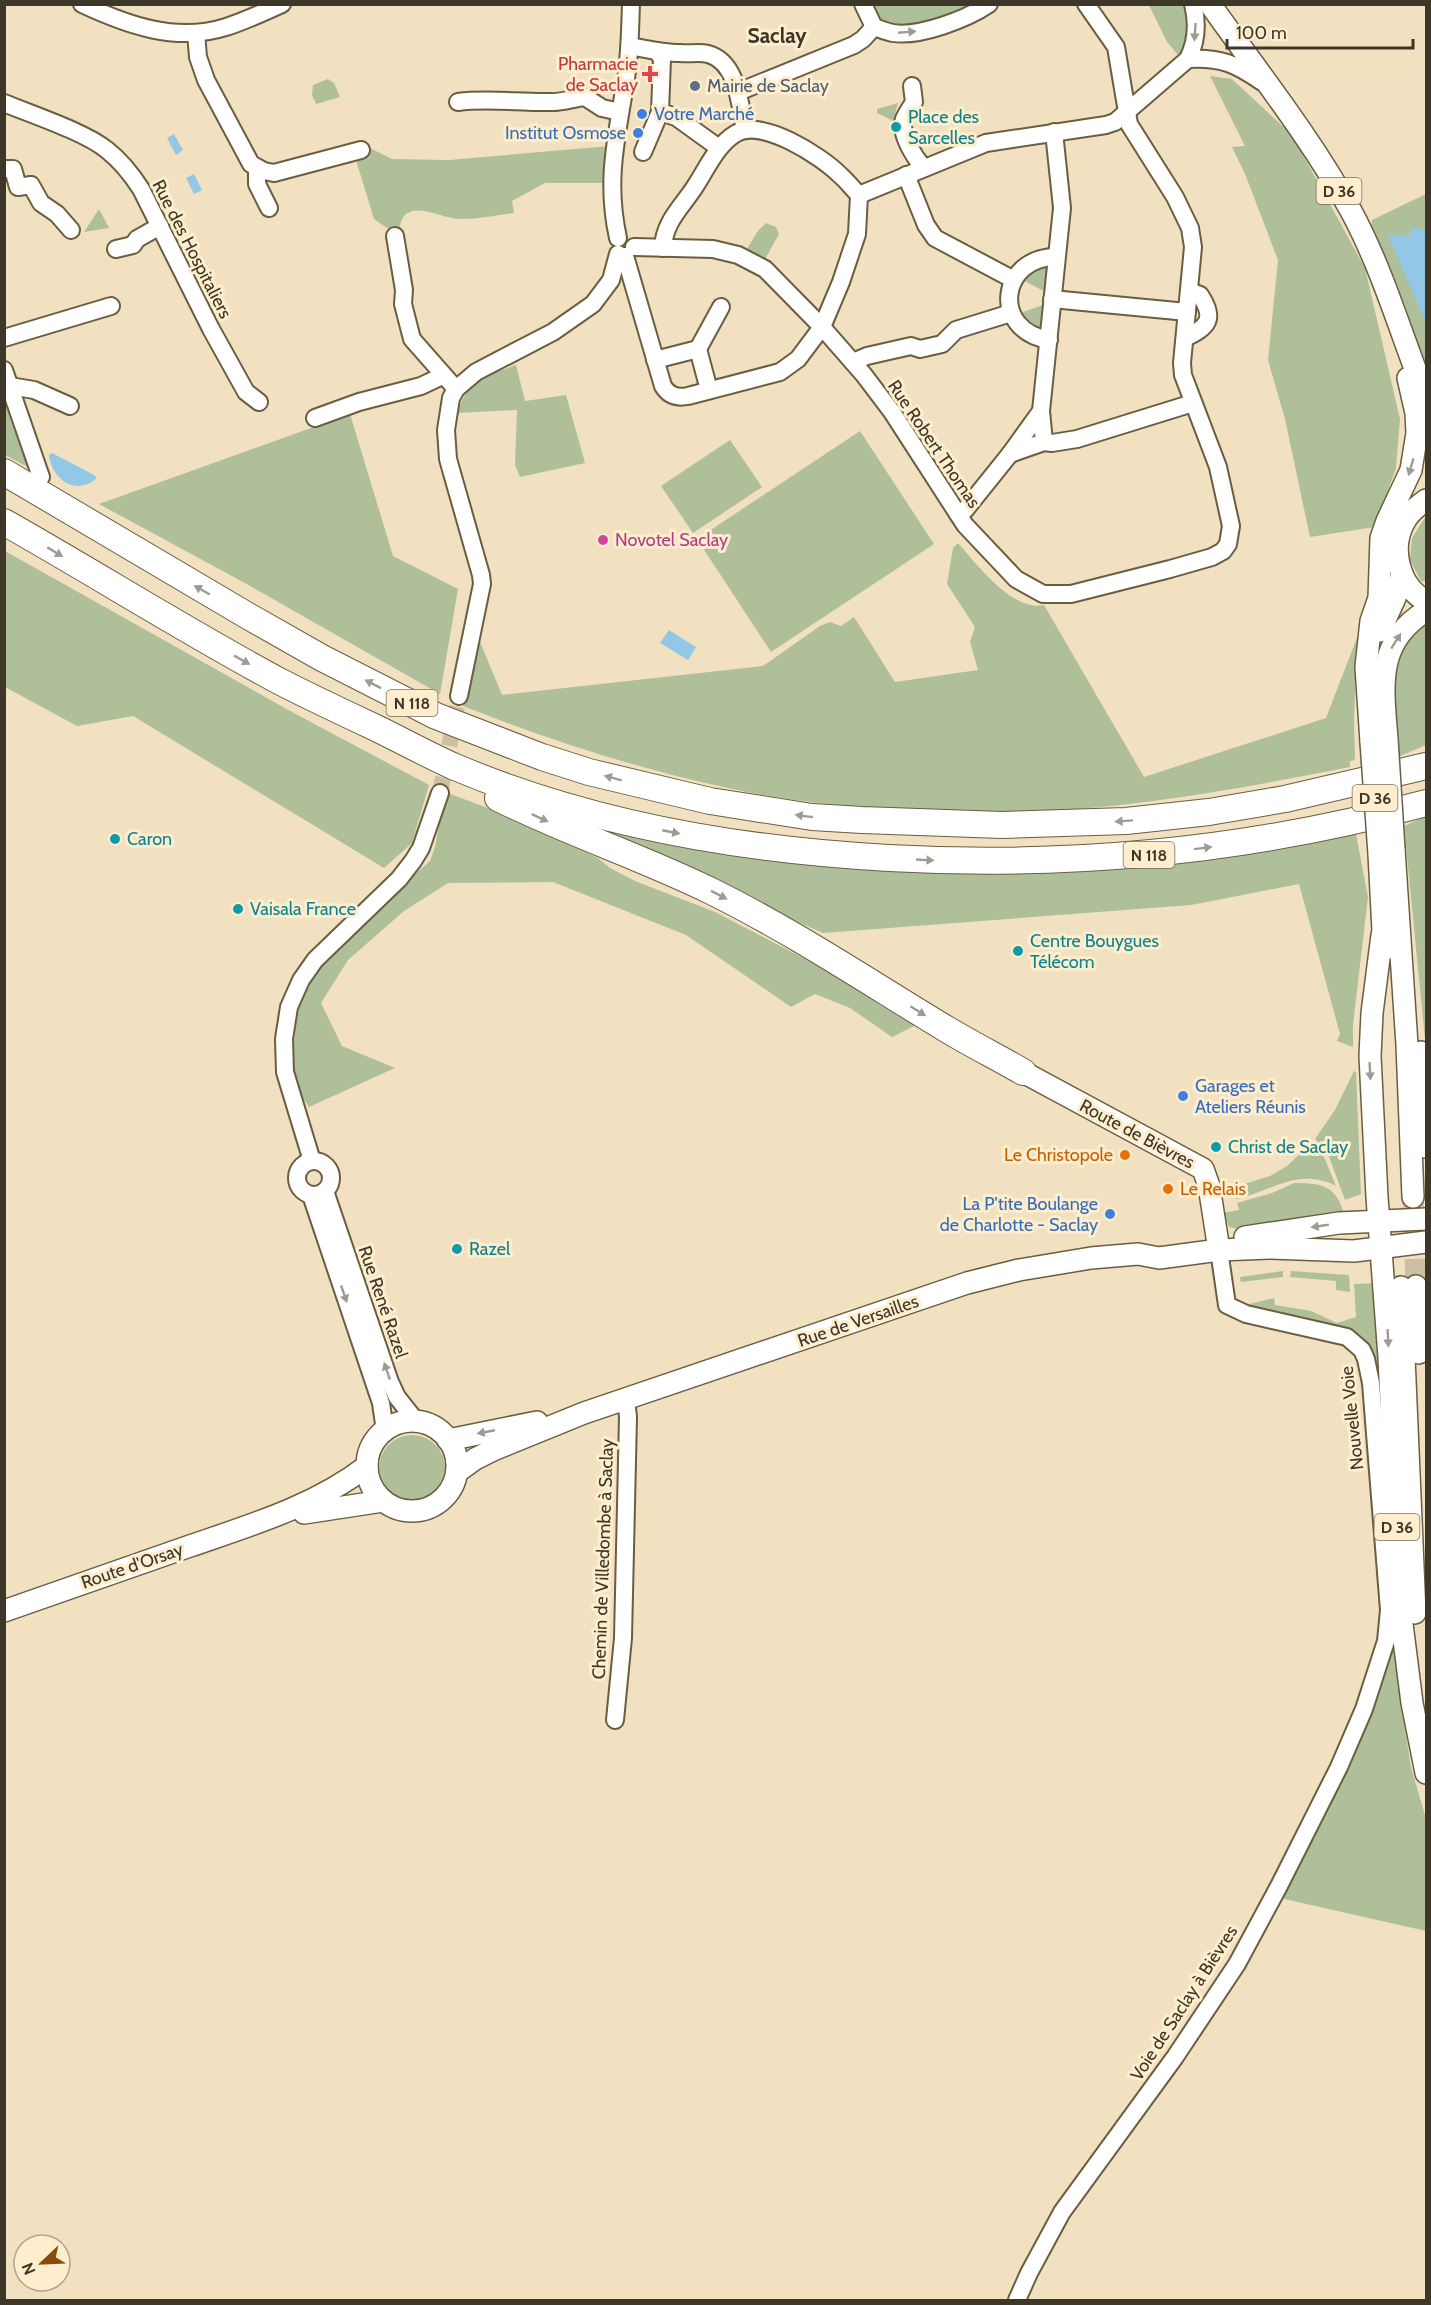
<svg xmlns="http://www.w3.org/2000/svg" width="1431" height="2305" viewBox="0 0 1431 2305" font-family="Cabin,sans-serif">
<rect width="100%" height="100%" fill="#f1e1c0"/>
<!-- green -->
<g fill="#afbf99">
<path d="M872,5H975C955,14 913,32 891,25C881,22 876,13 872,5Z"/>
<polygon points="1149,5 1184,5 1188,40 1180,57 1167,42"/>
<polygon points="1210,76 1232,79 1292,135 1365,268 1400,419 1396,468 1375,527 1310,537 1285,419 1268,360 1278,260 1245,174 1232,147 1245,146"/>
<polygon points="328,79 334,83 340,97 316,104 312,95 313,85"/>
<polygon points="898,103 893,121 877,113 877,109"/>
<path d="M610,146L603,183H545L512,201L514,213C497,215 480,219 463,219C440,220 402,192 399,232L390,230L374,219L356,160L372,149L392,159L449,160Z"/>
<polygon points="1426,194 1426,374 1371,229 1372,220"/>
<polygon points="99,209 109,228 84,232"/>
<polygon points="766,223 776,227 779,234 763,263 745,252 758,231"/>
<polygon points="1050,262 1049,294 1021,279"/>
<polygon points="1046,304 1045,336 1017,314"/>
<path d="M516,365L525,401L566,395L585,463L520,477L515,465L517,410L458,413C466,379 486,376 516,365Z"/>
<polygon points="5,378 39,473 5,455"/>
<polygon points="350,414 393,556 458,589 440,694 243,582 99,504"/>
<polygon points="860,431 934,544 771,652 697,539"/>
<polygon points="730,440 762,487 693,533 661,486"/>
<polygon points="1426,516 1426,581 1421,581 1410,560 1412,538"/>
<path d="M958,543C977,564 1012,612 1044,605L1144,777L1326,718L1358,635L1354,719L1355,760L1350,761V767C1243,788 1135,808 1026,812C942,815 846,809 763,795C660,776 559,744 463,706L476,632L502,695L763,666L820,626L830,622L841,626L854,617L895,682L978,670L970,642L975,627L947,584L953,548Z"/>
<polygon points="5,551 292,712 429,785 412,843 384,868 133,716 77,726 5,687"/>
<path d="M1426,621V745L1398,757C1392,704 1376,657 1426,621Z"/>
<path d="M445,792L528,823L598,858L610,868L635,881L715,912L813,963L918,1024L892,1037L850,1008L815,994L791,1007L686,935L553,882L448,883L404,911L348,960L321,1003L342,1046L395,1068L309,1107C295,1089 291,1064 294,1042C295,1032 295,1020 298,1010C315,953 387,900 430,861L435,847Z"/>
<polygon points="1426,816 1426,1050 1404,826"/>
<path d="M578,822C667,849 758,861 850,867C982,876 1113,872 1244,855C1281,851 1319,841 1356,834L1368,897L1353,1025V1047L1337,1041L1340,1034L1299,884L1191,905L823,933L665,865Z"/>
<polygon points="1354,1071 1356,1072 1361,1194 1345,1200 1328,1154 1315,1139 1335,1110"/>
<path d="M1312,1142L1324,1157L1336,1186C1298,1167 1273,1191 1236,1199L1234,1190L1235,1187L1270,1176L1287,1166Z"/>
<path d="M1294,1183C1324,1183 1336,1186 1345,1216L1244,1230L1229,1227L1223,1213L1239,1210L1237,1203L1272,1193Z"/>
<polygon points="1283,1271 1283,1277 1241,1282 1240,1277"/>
<polygon points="1291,1271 1349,1275 1350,1292 1336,1290 1336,1281 1290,1277"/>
<polygon points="1379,1283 1387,1432 1368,1348 1245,1305 1274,1298 1275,1305 1311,1311 1337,1323 1356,1317 1354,1284"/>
<circle cx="412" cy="1468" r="33"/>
<polygon points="1395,1637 1402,1710 1411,1767 1426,1819 1426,1931 1280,1898"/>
</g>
<!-- water -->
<g fill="#92c7e5">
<polygon points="174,134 183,150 176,155 167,138"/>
<polygon points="194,174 202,190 194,194 186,178"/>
<polygon points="1409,226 1426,231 1426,323 1388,235 1409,235 1412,234"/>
<path d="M52,453L94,475L97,478C75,497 52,479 49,455Z"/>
<polygon points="669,630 696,647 688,660 660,643"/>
</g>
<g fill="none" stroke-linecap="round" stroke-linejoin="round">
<!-- minor-tunnel -->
<polyline stroke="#cdbfa2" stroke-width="16" stroke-dasharray="16 8" stroke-linecap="butt" points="440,793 459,696"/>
<!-- major-tunnel -->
<polyline stroke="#cdbfa2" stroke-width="21" stroke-dasharray="21 10" stroke-linecap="butt" points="1413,1197 1416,1286"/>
<defs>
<g id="minor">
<path d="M82,4C127,25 176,43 226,27C245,21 264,12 282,4"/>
<path d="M863,4L874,27C880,29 887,32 893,33C920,37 967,19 989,4"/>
<polyline points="196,33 198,57 206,80 251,164 264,171 274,173 361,150"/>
<path d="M630,46C646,49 663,53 680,53C689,54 700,52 708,54C738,62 740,106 745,130"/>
<polyline points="657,51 662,59 660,112 676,117 719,148"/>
<path d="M1188,59C1221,57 1236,64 1262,82"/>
<path d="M912,86L914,102C911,107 906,114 904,119C899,134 915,158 924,168"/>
<polyline points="738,92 854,45 863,39 874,27"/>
<path d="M458,102C489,98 521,103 553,102C564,102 574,98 585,97L602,108L620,112"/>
<path d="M4,103C33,115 85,132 107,150C121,161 132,175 141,189L211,329L246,392L259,402"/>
<polyline points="643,152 660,112"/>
<polyline points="4,169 13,169 18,187 31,185 41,203 57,214 71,230"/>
<polyline points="257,169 257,184 269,208"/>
<polyline points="906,175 926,225 935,238 1014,280"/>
<path d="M859,195L986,143L1106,125L1115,122L1188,59C1197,41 1198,24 1193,4"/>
<polyline points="395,236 404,290 403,304 412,339 456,389"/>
<path d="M618,238C605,179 617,137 626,78C630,54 630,29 631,4"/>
<polyline points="634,247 713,249 738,255 765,269 822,327 864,375 892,412 965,525 1016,579 1043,594 1071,594 1170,569 1212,557 1223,551 1228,544 1231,526 1218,467 1183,375 1182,363 1193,247 1190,228 1175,197 1129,124 1116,47 1086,4"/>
<polyline points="116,249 133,245 137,239 160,226"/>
<path d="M625,256L663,386C669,396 677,398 688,396L780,372L798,359L822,327L841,282L857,234L859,195C853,189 847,181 840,175C821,156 761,117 735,134C717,145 707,168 696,185C683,206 664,221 663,248"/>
<polyline points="1052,299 1187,312"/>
<polyline points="4,338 111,306"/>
<path d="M1185,338C1208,327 1216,319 1200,295L1189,291"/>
<path d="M1049,340C990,330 1000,257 1056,257"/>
<polyline points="698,349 721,307"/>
<polyline points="655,360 698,349 709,390"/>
<polyline points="853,362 867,356 911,346 920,349 942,344 956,330 1011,313"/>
<polyline points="4,370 41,477"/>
<polyline points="10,386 34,390 70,406"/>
<polyline points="315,418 359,402 421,386 442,376"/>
<polyline points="1044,442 1052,443 1077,439 1193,403"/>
<polyline points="1010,454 1044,442 1041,411 1062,208 1054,132"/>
<polyline points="958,514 965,510 1010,454 1041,411"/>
<polyline points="459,696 482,584 481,575 448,459 446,430 451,398 456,389 476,372 553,332 593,304 611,280 618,254"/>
<polyline points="312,1161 285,1072 284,1039 289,1007 301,980 315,960 399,879 413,861 421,848 440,793"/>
<circle cx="314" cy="1178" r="17"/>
<polyline points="325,1191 390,1382 397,1397 416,1421"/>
<polyline points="311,1195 381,1403 385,1431"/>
<polyline points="615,1720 623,1638 628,1417 626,1399"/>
<polyline points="1017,2300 1029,2273 1062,2212 1175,2057 1237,1964 1279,1886 1339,1767 1364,1709 1386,1641 1389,1610 1371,1383 1366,1359 1362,1350 1347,1337 1246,1314 1227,1305 1219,1250"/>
</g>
<g id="major">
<path d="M1210,4C1258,72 1311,138 1351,211C1383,270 1401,335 1426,397"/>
<path d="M1426,500C1419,505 1411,511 1406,519C1389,546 1398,586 1426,601"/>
<polyline points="1380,631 1395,598 1402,574"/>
<path d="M1387,739C1383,687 1375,642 1426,611"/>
<polyline points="1371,742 1366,667 1371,621 1379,598 1381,538 1387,521 1411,470 1417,433 1416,413 1408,378"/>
<polyline points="1394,849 1407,1045 1413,1197"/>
<polyline points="1379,854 1384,950"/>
<polyline points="1382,935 1372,1013 1370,1056 1377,1197 1389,1357 1401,1616 1412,1703 1426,1773"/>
<polyline points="1421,1052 1425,1147"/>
<polyline points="1023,1072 1203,1169 1209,1186 1219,1250"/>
<polyline points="1245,1237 1339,1223 1426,1219"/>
<polyline points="1416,1286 1419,1353"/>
<polyline points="1401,1287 1415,1613"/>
<circle cx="412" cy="1466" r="45"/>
<polyline points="448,1440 537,1422"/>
<polyline points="457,1472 475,1459 493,1450 584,1413 967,1283 1019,1270 1091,1258 1138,1254 1159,1258 1219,1250 1270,1248 1354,1251 1426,1242"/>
<polyline points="304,1513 383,1501"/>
<path d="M4,1611C66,1589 128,1568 190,1546C251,1525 315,1506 367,1466"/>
</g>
<g id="highway">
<polyline points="4,472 248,616 322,658 436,716 542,757 589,772 710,801 812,817 862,820 1002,825 1126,821 1209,812 1285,799 1426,766"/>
<path d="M4,522C96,574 186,631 279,681C310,697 342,712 374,727C401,740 428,755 455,767C593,825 740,850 889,858C1071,868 1250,851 1426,803"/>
<path d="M498,798C568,833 642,857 711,891C794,932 870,983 948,1030C973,1045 999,1058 1023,1072"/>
</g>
</defs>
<!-- minor casing -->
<use href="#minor" stroke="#6b5d40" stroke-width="20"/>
<!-- major casing -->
<use href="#major" stroke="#6b5d40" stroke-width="24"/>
<!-- highway casing -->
<use href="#highway" stroke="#6b5d40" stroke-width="28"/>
<!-- minor -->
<use href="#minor" stroke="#fff" stroke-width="16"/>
<!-- major -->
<use href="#major" stroke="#fff" stroke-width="21"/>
<!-- highway -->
<use href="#highway" stroke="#fff" stroke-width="26"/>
<defs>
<g id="major-bridge">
<polyline points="1387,739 1394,849"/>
<polyline points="1371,742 1379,854"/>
</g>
</defs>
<!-- major-bridge casing -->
<use href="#major-bridge" stroke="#6b5d40" stroke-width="24" stroke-linecap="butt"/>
<!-- major-bridge -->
<use href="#major-bridge" stroke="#fff" stroke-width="21"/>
</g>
<!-- one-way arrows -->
<defs><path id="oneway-solid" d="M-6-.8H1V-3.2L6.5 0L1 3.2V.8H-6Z" transform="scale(1.5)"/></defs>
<g fill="#9e9b94">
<use href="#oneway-solid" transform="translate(907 32) rotate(-5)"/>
<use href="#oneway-solid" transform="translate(1195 32) rotate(94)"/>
<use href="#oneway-solid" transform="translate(1411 467) rotate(106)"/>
<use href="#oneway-solid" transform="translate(55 552) rotate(31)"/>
<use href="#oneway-solid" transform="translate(202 590) rotate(-150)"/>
<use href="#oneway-solid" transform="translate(1396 641) rotate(-58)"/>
<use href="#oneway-solid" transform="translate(242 660) rotate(29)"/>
<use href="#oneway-solid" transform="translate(373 684) rotate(-153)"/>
<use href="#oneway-solid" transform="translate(613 778) rotate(-165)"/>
<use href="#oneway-solid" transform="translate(804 816) rotate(-173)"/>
<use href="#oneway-solid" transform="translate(540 818) rotate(25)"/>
<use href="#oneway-solid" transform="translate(1124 821) rotate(176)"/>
<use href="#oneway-solid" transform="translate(671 832) rotate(11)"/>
<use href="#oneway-solid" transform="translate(1203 848) rotate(-7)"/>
<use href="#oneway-solid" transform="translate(925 860) rotate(3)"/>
<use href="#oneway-solid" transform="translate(719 895) rotate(27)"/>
<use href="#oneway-solid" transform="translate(918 1011) rotate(32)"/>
<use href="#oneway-solid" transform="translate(1370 1071) rotate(87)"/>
<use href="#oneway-solid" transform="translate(1320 1226) rotate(171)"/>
<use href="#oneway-solid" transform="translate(344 1294) rotate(71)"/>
<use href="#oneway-solid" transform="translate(1388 1338) rotate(87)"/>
<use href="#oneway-solid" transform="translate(387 1371) rotate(-109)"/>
<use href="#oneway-solid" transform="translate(486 1432) rotate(169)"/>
</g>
<!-- markers -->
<path fill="#e0444e" stroke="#feeecd" stroke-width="2" d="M647 65h6v6h6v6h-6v6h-6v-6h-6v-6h6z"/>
<circle fill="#5c6f8a" stroke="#feeecd" stroke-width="2" cx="695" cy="86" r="6"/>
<g fill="#3f7fe0" stroke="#feeecd" stroke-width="2">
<circle cx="642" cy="114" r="6"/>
<circle cx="638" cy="133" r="6"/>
<circle cx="1183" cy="1096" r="6"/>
<circle cx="1110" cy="1214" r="6"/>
</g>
<g fill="#0f9aa8" stroke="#feeecd" stroke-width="2">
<circle cx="896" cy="127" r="6"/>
<circle cx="115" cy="839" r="6"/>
<circle cx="238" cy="909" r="6"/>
<circle cx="1018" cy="951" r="6"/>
<circle cx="1216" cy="1147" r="6"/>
<circle cx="457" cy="1249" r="6"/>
</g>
<circle fill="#d1479c" stroke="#feeecd" stroke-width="2" cx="603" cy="540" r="6"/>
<g fill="#e8710a" stroke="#feeecd" stroke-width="2">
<circle cx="1125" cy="1155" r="6"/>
<circle cx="1168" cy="1189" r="6"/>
</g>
<g text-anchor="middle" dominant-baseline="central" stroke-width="6" stroke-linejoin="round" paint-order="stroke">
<!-- shield labels -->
<g fill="#feeecd" stroke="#776e5b" stroke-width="1.5">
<rect x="1316.5" y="178" width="45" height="26" rx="4.5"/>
<rect x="386.5" y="690" width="51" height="26" rx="4.5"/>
<rect x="1352.5" y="785" width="45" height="26" rx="4.5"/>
<rect x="1123.5" y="842" width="51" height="26" rx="4.5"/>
<rect x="1374.5" y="1514" width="45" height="26" rx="4.5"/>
</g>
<g font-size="16" font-weight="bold" fill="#3d372a">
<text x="1339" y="191">D 36</text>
<text x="412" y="703">N 118</text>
<text x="1375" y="798">D 36</text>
<text x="1149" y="855">N 118</text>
<text x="1397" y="1527">D 36</text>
</g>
<!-- health labels -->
<g font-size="18" fill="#be3a42" stroke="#feeecd" text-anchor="end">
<text x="638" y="64">Pharmacie<tspan x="638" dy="21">de Saclay</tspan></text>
</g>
<!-- service labels -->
<g font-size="18" fill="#4e5e75" stroke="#feeecd" text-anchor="start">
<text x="707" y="86">Mairie de Saclay</text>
</g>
<!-- shop labels -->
<g font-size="18" fill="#366cbe" stroke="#feeecd" text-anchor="start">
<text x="654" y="114">Votre Marché</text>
<text x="626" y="133" text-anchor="end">Institut Osmose</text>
<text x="1195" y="1086">Garages et<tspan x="1195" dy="21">Ateliers Réunis</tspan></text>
<text x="1098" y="1204" text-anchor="end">La P'tite Boulange<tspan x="1098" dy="21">de Charlotte - Saclay</tspan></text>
</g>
<!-- culture labels -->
<g font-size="18" fill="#0d838f" stroke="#feeecd" text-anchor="start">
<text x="908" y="117">Place des<tspan x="908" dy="21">Sarcelles</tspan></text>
<text x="127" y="839">Caron</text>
<text x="250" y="909">Vaisala France</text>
<text x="1030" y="941">Centre Bouygues<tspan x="1030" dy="21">Télécom</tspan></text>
<text x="1228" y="1147">Christ de Saclay</text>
<text x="469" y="1249">Razel</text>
</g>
<!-- street labels -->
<g font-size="18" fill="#3d372a" stroke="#feeecd">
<text transform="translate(192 249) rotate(63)">Rue des Hospitaliers</text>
<text transform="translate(934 444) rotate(56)">Rue Robert Thomas</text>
<text transform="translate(1137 1134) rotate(28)">Route de Bièvres</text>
<text transform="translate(383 1302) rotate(71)">Rue René Razel</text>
<text transform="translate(858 1321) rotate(-19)">Rue de Versailles</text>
<text transform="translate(1352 1418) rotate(-96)">Nouvelle Voie</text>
<text transform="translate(603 1559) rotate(-88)">Chemin de Villedombe à Saclay</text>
<text transform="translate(132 1566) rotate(-19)">Route d'Orsay</text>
<text transform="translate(1184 2003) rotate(-57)">Voie de Saclay à Bièvres</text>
</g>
<!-- hotel labels -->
<g font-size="18" fill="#b23c85" stroke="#feeecd" text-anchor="start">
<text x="615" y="540">Novotel Saclay</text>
</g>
<!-- food labels -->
<g font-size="18" fill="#c56008" stroke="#feeecd" text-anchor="end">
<text x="1113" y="1155">Le Christopole</text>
<text x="1180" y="1189" text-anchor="start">Le Relais</text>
</g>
<!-- quarter labels -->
<g font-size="21" font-weight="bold" fill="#3d372a" stroke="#feeecd">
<text x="777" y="35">Saclay</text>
</g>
</g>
<!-- border -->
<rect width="1431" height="2305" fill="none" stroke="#3d372a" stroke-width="12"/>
<!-- north arrow -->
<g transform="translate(42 2263) rotate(247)"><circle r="28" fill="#feeecd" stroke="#b1a58c" stroke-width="1.5"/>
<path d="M0-4.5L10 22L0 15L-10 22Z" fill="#894b0c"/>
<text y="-9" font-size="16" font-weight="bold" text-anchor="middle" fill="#3d372a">N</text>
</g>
<!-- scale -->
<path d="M1227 39v9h186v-9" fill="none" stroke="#3d372a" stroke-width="3"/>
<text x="1236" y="39" font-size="18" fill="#3d372a" stroke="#feeecd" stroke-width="4.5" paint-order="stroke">100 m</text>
</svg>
